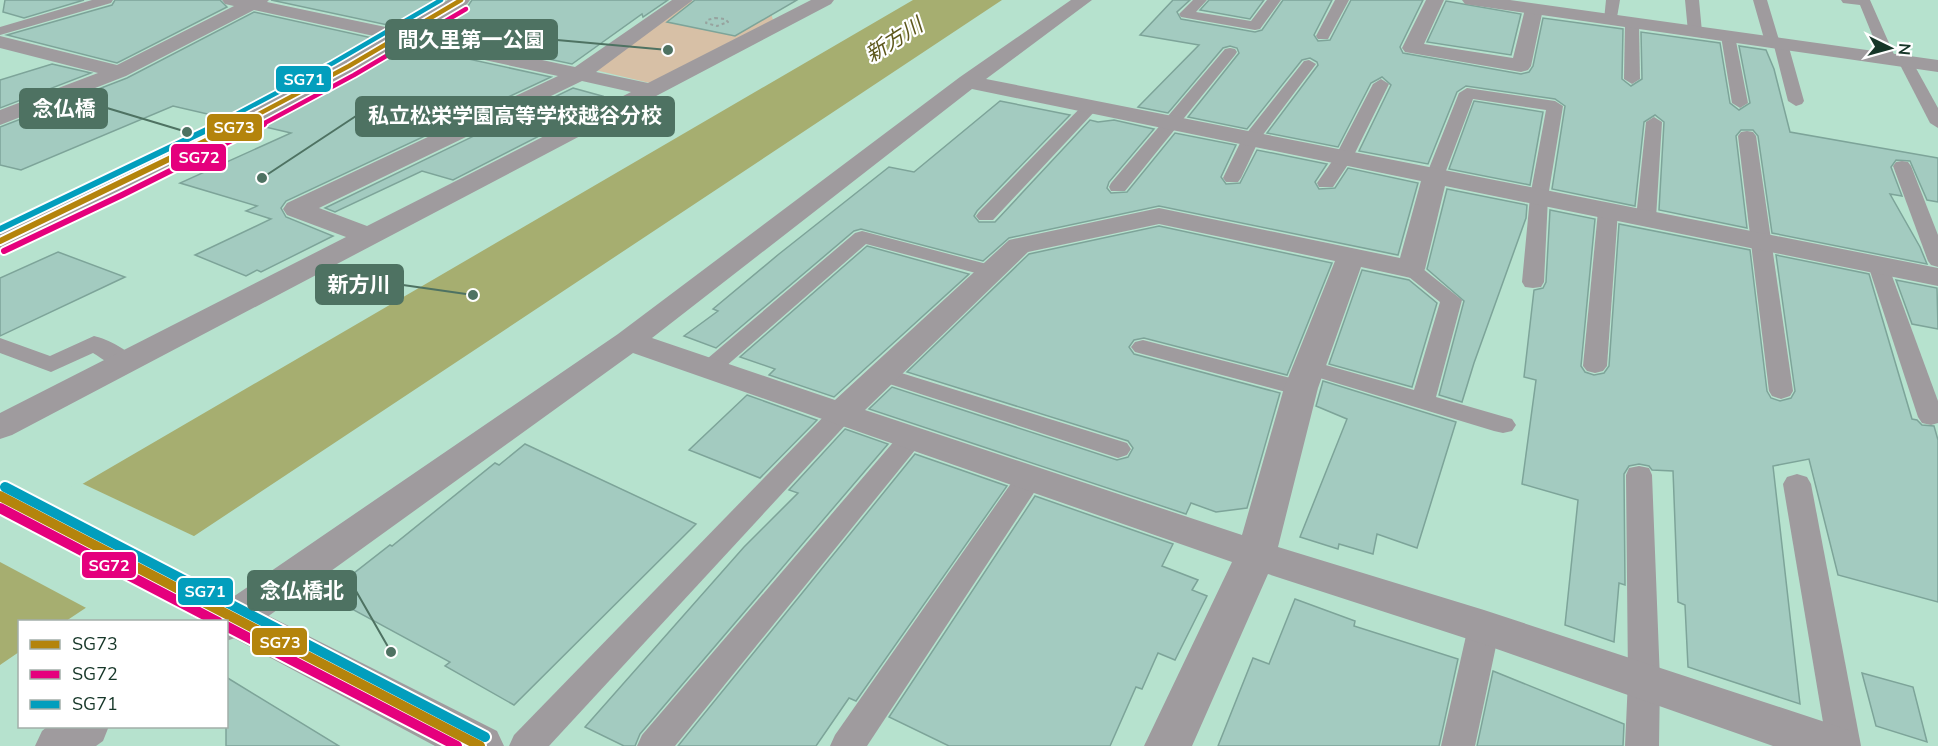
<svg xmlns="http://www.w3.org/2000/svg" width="1938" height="746" viewBox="0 0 1938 746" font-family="'Nunito Sans','Noto Sans JP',sans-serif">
<rect width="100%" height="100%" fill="#b6e2ce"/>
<!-- green -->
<polygon fill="#d7c0a6" points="698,0 771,13 773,20 650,83 595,70 686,2"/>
<!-- water -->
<polygon fill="#a6ae70" points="913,0 1002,0 66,621 20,622 19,652 0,665 0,532"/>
<!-- pier -->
<polygon fill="#b6e2ce" points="79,482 198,538 90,610 0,562 0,528"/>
<!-- building -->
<g fill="#a3cbc0" stroke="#7da499" stroke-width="1.5">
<polygon points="5,0 84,0 24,18 3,12"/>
<polygon points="115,0 220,0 227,7 117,63 7,35 112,5"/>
<polygon points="271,0 444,0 397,27"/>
<polygon points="472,0 668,0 643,17 642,14 572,64 424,33 468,6"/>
<polygon points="695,0 797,0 735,36 667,22"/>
<polygon points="1173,0 1190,0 1177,12 1181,19 1255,32 1262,30 1283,0 1332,0 1314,35 1318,41 1330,40 1351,0 1423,0 1400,47 1403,53 1521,74 1529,72 1533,66 1543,18 1623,29 1622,79 1631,86 1642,79 1641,32 1720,43 1730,103 1739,110 1750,103 1739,46 1766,50 1774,69 1790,132 1938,158 1938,202 1927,200 1910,161 1896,160 1891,167 1902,196 1890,194 1920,247 1927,264 1772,233 1758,136 1753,130 1741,130 1736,136 1747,228 1659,210 1664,122 1655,115 1644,122 1635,206 1552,189 1565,106 1555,99 1466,86 1457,92 1428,164 1359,151 1391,85 1382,77 1371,83 1338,147 1267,133 1318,65 1317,62 1310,58 1302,60 1247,129 1188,117 1239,53 1237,48 1230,46 1223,48 1168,113 1138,107 1199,45 1140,35"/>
<polygon points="1209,0 1264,0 1250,19 1200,10"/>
<polygon points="1446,1 1521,14 1511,55 1427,42"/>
<polygon points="254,12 377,39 229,119 173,106 21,170 0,165 0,127 127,78"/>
<polygon points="404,45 551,77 286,201 281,208 286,217 333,236 261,272 257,270 246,276 195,255 271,219 246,211 257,206 180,183 291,133 261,126"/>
<polygon points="52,64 91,73 0,108 0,80"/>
<polygon points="573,88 602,96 593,100 604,103 453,180 422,171 335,212 325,208"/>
<polygon points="1000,101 1070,115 977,211 974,216 979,222 995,222 1090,120 1098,122 1114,120 1154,129 1109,182 1107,188 1111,193 1127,192 1175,133 1236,145 1221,177 1226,184 1240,183 1257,150 1327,164 1315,182 1319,189 1335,188 1348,168 1418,183 1398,255 1159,206 1009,238 983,261 861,229 854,231 716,348 684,336 718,311 713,309 779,254 889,167 914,172"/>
<polygon points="1474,101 1543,112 1530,185 1449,169"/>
<polygon points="1447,189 1527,205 1526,218 1474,363 1462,402 1439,395 1464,301 1427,269"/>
<polygon points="1550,210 1595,219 1581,366 1585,372 1594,375 1604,373 1609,366 1619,224 1750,250 1767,391 1771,398 1780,401 1791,398 1795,391 1776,255 1869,274 1912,419 1917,420 1922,425 1934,426 1938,440 1938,602 1838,575 1809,459 1773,466 1800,704 1688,667 1685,605 1678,602 1673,471 1652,470 1649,466 1639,464 1629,466 1624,474 1625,585 1619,583 1614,642 1565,625 1578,500 1522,484 1536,380 1524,377 1534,290 1543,288 1546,282"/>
<polygon points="1159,226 1332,263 1287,375 1144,338 1134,340 1129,347 1134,354 1280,393 1247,508 1216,512 1191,503 1186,514 869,409 892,387 1117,460 1128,457 1133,448 1128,441 907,372 1029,254"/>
<polygon points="867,246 969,274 834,397 769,375 775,369 740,357"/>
<polygon points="58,252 125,277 0,336 0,278"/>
<polygon points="1362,270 1409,280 1437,303 1412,387 1329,364"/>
<polygon points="1896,280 1937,288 1938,329 1912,324"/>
<polygon points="1323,381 1456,422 1417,548 1377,534 1373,554 1339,544 1338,549 1300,537 1347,419 1316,406"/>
<polygon points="747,395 817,420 760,478 689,450"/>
<polygon points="845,429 888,444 640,734 635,746 624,746 585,727 744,547 798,493 789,490"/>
<polygon points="525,444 696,524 514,705 445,666 450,662 326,595 390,545 392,546 495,463 499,465"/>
<polygon points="915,454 1007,486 856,701 849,698 816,746 678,746"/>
<polygon points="1035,496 1173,544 1162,566 1198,580 1192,590 1207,596 1175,660 1158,653 1142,689 1136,687 1110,746 949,746 889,717"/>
<polygon points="1295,599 1355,621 1354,626 1458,659 1439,746 1218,746 1253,658 1269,664"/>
<polygon points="1493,671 1624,724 1623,746 1477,746"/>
<polygon points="1862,673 1913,687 1927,742 1876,726"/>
<polygon points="226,677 339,746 226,746"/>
</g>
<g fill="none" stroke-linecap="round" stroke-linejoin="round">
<!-- path -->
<polygon stroke="#97a39e" stroke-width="2" stroke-dasharray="3 3" stroke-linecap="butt" points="715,18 725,19 728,22 717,26 706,23 707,20"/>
<!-- service -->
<g fill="#9f9b9e" fill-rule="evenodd">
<polygon points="92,0 113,0 111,3 0,35 0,27"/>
<polygon points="1193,0 1207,0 1196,12 1251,21 1267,0 1281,0 1260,29 1255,30 1181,17 1179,14"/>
<polygon points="1335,0 1349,0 1328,39 1318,39 1316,36"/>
<polygon points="1606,0 1620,0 1616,23 1606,23 1604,20"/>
<polygon points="1685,0 1699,0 1702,32 1700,35 1695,36 1688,32"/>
<polygon points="1753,0 1767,0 1779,40 1786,41 1788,44 1804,101 1802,104 1796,106 1788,101 1774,46 1767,45 1765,42"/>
<polygon points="1841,0 1870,0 1896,59 1894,62 1889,63 1882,59 1860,5 1843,3"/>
<polygon points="1632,19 1639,23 1640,79 1632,84 1624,79 1625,23"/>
<polygon points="1728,32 1735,36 1748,103 1740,108 1732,103 1721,36"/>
<polygon points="1230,48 1235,49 1237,52 1235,55 1125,191 1111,191 1109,187 1111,183 1225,49"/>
<polygon points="1905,57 1912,61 1938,108 1938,128 1930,123 1898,61"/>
<polygon points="1309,60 1316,64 1259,140 1241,178 1238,182 1226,182 1223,178 1242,139 1304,61"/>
<polygon points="1381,79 1389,84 1353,157 1333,187 1319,187 1317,183 1335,157 1373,84"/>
<polygon points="1467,88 1555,101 1563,106 1548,197 1544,282 1541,287 1533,288 1525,287 1522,282 1530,197 1546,110 1473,99 1444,176 1441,180 1429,180 1426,176 1459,93"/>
<polygon points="1090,102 1096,104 1098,107 1096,110 993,220 979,220 976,216 979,212 1084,104"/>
<polygon points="1654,117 1662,122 1656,218 1653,222 1639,222 1636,218 1646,122"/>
<polygon points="1747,131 1753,132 1756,136 1793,391 1790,396 1781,399 1772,396 1769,391 1738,136 1741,132"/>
<polygon points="1902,161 1908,162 1911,166 1938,235 1938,267 1931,265 1928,261 1893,166 1896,162"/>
<polygon points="1608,205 1615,207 1618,211 1607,366 1603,371 1595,373 1587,371 1583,366 1598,211 1601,207"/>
<polygon points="862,231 998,267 1002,271 998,275 991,277 866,244 717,374 709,376 701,374 697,369 701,364 855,233"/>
<polygon points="1878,259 1885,261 1888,265 1938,401 1938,423 1931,425 1922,423 1918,417 1868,265 1871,261"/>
<polygon points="1411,263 1418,265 1462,300 1436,397 1512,419 1516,425 1512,431 1503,433 1494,431 1300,372 1296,367 1300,362 1308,360 1414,390 1440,302 1404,273 1401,269 1404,265"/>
<path d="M94,336C108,339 129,350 137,362L133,367C117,371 106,361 93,353L51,372L0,353V338L50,356Z"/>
<polygon points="1143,340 1310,383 1313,388 1310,393 1301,396 1135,352 1131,347 1135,342"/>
<polygon points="882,367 1127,443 1131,449 1127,455 1118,458 874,379 870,374 874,369"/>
<polygon points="841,406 850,408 854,414 850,420 549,746 509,746 514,735 832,408"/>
<polygon points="911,429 920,432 924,438 920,444 675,746 637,746 642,735 902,432"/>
<polygon points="1639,466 1649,468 1652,475 1660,680 1659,746 1625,746 1628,680 1626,475 1629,468"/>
<polygon points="1029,470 1039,472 1043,479 867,746 830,746 835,735 1019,472"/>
<polygon points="1797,474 1807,477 1811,484 1861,746 1827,746 1783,484 1787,477"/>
<polygon points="1484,614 1495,618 1500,627 1475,746 1441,746 1468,627 1473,618"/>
</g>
<!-- minor -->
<g fill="#9f9b9e" fill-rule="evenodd">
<path d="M222,0H269L267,2L575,67L672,0H693L596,72L648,83L811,0H834L831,4L12,435L0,439V413L346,237L287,215L283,209L287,203L558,76L254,10L126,76L0,125V110L98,73L0,48V36L117,65L234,6L225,4ZM582,81L631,92L367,226L319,208Z"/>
<path d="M1071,0H1092L986,79L1938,268V286L1445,186L1425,269L1421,275L1411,278L1361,267L1318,388L1278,547L1484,610L1834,725L1851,731L1858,746H1773L1474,641L1268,574L1192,746H1144L1232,562L633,353L241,636L226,641V622H206L211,612L618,334L960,77ZM972,89L1421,181L1400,258L1159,208L1009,240L835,400L652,338ZM1159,224L1335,261L1284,388L1242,535L865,410L1028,252Z"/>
<polygon points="1426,0 1444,0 1424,44 1513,58 1525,9 1527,5 1541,5 1543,9 1531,66 1528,70 1521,72 1405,52 1402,48"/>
<polygon points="48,726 109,726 103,741 96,746 35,746 42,731"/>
</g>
<!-- tertiary -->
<g fill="#9f9b9e" fill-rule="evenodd">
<path d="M448,0H470L467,4C355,74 240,138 120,195C85,211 36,240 0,249V231C153,161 304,87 448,0Z"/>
<polygon points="1462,0 1510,0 1938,60 1938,72 1471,5 1465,4"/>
<polygon points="0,483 13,487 497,731 504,746 435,746 226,634 226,622 203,622 0,513"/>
</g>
<defs>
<polyline id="bus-1-far2" points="238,125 349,66 461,0"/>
<polyline id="bus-1-far1" points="0,241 241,124"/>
<polyline id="bus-1" points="0,496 480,746"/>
<polyline id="bus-2-far2" points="261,125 354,75 466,9"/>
<polyline id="bus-2-far1" points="4,251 122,195 264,124"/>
<g id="bus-2">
<polyline points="0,508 218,622"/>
<polyline points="226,626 457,746"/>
</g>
<polyline id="bus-3-far2" points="216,125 333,63 441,0"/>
<polyline id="bus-3-far1" points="0,229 219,124"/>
<polyline id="bus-3" points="5,487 485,737"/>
</defs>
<!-- bus-1-far2 casing -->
<use href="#bus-1-far2" stroke="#fff" stroke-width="8"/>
<!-- bus-1-far1 casing -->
<use href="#bus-1-far1" stroke="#fff" stroke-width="10"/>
<!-- bus-1 casing -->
<use href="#bus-1" stroke="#fff" stroke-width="14"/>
<!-- bus-2-far2 casing -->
<use href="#bus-2-far2" stroke="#fff" stroke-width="8"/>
<!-- bus-2-far1 casing -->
<use href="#bus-2-far1" stroke="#fff" stroke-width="10"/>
<!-- bus-2 casing -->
<use href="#bus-2" stroke="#fff" stroke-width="14"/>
<!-- bus-3-far2 casing -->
<use href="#bus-3-far2" stroke="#fff" stroke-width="8"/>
<!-- bus-3-far1 casing -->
<use href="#bus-3-far1" stroke="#fff" stroke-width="10"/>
<!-- bus-3 casing -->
<use href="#bus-3" stroke="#fff" stroke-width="14"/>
<!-- bus-1-far2 -->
<use href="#bus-1-far2" stroke="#b4840c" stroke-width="4.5"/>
<!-- bus-1-far1 -->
<use href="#bus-1-far1" stroke="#b4840c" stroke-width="6"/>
<!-- bus-1 -->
<use href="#bus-1" stroke="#b4840c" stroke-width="10"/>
<!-- bus-2-far2 -->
<use href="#bus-2-far2" stroke="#e5007d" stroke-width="4.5"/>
<!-- bus-2-far1 -->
<use href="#bus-2-far1" stroke="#e5007d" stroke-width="6"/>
<!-- bus-2 -->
<use href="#bus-2" stroke="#e5007d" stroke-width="10"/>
<!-- bus-3-far2 -->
<use href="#bus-3-far2" stroke="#029ebd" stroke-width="4.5"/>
<!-- bus-3-far1 -->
<use href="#bus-3-far1" stroke="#029ebd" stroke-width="6"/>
<!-- bus-3 -->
<use href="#bus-3" stroke="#029ebd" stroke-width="10"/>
</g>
<g text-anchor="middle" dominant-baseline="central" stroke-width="4.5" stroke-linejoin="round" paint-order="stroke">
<!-- water labels -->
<g font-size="21" font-style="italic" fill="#5d571b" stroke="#fff">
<text transform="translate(894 40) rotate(-32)">新方川</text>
</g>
</g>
<!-- callouts -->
<path fill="none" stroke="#4e7262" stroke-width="2" d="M668 50L557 40M187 132L107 108M262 178L356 116M473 295L403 285M391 652L356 591"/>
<g fill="#4e7262" stroke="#fff" stroke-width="2">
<circle cx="668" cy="50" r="6"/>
<circle cx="187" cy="132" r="6"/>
<circle cx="262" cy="178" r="6"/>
<circle cx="473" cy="295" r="6"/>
<circle cx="391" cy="652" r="6"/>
</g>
<g fill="#4e7262" stroke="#4e7262" stroke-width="2">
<rect x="386" y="20" width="171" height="39" rx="6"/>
<rect x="20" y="89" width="87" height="39" rx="6"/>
<rect x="356" y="97" width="318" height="39" rx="6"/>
<rect x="316" y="265" width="87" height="39" rx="6"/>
<rect x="248" y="571" width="108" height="39" rx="6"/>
</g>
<g font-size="21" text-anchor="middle" font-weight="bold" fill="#fff">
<text x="471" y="47">間久里第一公園</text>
<text x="64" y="116">念仏橋</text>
<text x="515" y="123">私立松栄学園高等学校越谷分校</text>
<text x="359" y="292">新方川</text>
<text x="302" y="598">念仏橋北</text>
</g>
<g stroke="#fff" stroke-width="2">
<rect x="275" y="65" width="57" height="28" rx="6" fill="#029ebd"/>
<rect x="206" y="113" width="57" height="29" rx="6" fill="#b4840c"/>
<rect x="170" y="143" width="57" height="29" rx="6" fill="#e5007d"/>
<rect x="81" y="551" width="56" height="28" rx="6" fill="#e5007d"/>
<rect x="177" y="577" width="57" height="29" rx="6" fill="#029ebd"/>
<rect x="251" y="627" width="57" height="29" rx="6" fill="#b4840c"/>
</g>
<g font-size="16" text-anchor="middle" font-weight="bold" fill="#fff">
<text x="304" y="85">SG71</text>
<text x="234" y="133">SG73</text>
<text x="199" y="163">SG72</text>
<text x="109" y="571">SG72</text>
<text x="205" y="597">SG71</text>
<text x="280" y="648">SG73</text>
</g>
<!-- legend -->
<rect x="18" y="620" width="210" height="108" fill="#ffffff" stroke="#a2afa9" stroke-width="1.5"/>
<rect x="30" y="640" width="30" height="9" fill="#b4840c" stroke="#a2afa9" stroke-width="1.5"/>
<text x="72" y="650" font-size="18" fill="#163628">SG73</text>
<rect x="30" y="670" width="30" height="9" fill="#e5007d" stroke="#a2afa9" stroke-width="1.5"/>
<text x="72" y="680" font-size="18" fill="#163628">SG72</text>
<rect x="30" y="700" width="30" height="9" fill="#029ebd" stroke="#a2afa9" stroke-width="1.5"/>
<text x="72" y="710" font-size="18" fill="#163628">SG71</text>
<!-- north arrow -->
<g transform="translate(1890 48) rotate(95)" stroke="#ffffff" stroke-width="4.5" paint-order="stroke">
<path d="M0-4.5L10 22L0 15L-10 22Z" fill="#163628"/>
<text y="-9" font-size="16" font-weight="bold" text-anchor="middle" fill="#163628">N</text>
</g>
</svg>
